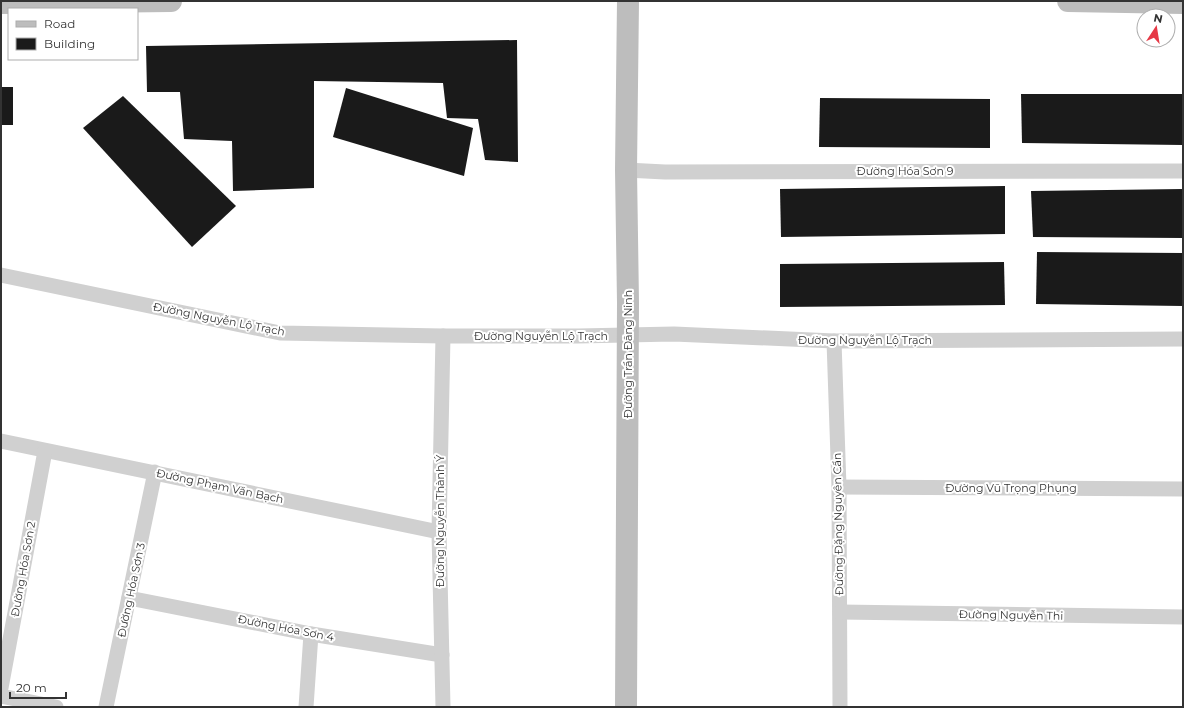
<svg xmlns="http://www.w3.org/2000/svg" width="1184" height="708" viewBox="0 0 1184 708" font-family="Montserrat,sans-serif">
<rect width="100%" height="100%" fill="#fff"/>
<!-- building -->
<g fill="#1a1a1a">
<polygon points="517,40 518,162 485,160 478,119 447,118 443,83 314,81 314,188 233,191 232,141 184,139 180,92 147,92 146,46"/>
<rect x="1" y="87" width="12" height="38"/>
<polygon points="346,88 473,128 464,176 333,137"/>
<polygon points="1021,94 1183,94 1183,145 1022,143"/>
<polygon points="123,96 236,206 192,247 83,128"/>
<polygon points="820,98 990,99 990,148 819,147"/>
<polygon points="1005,186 1005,234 781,237 780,189"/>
<polygon points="1183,189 1183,238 1033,237 1031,191"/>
<polygon points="1037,252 1183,253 1183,306 1036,304"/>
<polygon points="1004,262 1005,305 780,307 780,264"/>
</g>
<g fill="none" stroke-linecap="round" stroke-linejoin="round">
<!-- street -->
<g stroke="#d0d0d0" stroke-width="15">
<polyline points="626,170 665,172 1183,171"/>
<polyline points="1,275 280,333 443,336 578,336 674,334 834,341 1183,339"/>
<polyline points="834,341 839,487 840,707"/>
<polyline points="1,441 439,532"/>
<polyline points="839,487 1183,489"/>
<polyline points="129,598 311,634 442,655"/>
<polyline points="840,612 1183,617"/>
<polyline points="1,688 45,451"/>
<polyline points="1,696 56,707"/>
<polyline points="106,707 155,472"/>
<polyline points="306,707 311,634"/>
<polyline points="443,707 439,532 443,336"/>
</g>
<!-- secondary -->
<g stroke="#bdbdbd" stroke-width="22">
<polyline points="1068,1 1183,3"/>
<polyline points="1,3 171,1"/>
<polyline points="626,707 628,303 626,170 628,1"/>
</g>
</g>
<g text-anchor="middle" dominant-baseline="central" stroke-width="4" stroke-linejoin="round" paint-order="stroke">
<!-- street labels -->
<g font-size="11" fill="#333" stroke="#fff">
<text x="905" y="171">Đường Hóa Sơn 9</text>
<text transform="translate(219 319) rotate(11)">Đường Nguyễn Lộ Trạch</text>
<text x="541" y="336">Đường Nguyễn Lộ Trạch</text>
<text x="865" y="340">Đường Nguyễn Lộ Trạch</text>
<text transform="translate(628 354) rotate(-90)">Đường Trần Đăng Ninh</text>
<text transform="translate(220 486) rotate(12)">Đường Phạm Văn Bạch</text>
<text x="1011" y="488">Đường Vũ Trọng Phụng</text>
<text transform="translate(440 521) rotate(-90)">Đường Nguyễn Thành Ý</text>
<text transform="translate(838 524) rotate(-91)">Đường Đặng Nguyên Cẩn</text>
<text transform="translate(23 569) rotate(-80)">Đường Hóa Sơn 2</text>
<text transform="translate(131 590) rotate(-78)">Đường Hóa Sơn 3</text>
<text transform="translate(1011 615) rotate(1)">Đường Nguyễn Thi</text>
<text transform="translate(286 628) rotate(11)">Đường Hóa Sơn 4</text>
</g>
</g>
<!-- border -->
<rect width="1184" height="708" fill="none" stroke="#333333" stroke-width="4"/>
<!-- legend -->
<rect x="8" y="8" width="130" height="52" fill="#ffffff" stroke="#adadad"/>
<rect x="16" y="21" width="20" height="6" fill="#bdbdbd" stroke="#adadad"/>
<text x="44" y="28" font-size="12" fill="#333333">Road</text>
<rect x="16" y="38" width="20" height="12" fill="#1a1a1a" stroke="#adadad"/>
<text x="44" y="48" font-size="12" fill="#333333">Building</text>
<!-- north arrow -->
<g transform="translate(1156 28) rotate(12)"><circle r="19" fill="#ffffff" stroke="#adadad"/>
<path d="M0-3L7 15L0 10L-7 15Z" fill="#e63946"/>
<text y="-6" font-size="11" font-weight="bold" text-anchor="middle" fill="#333333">N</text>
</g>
<!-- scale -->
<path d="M10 692v6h56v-6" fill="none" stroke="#333333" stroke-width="2"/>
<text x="16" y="692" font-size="12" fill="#333333" stroke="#ffffff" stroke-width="3" paint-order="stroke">20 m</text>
</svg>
